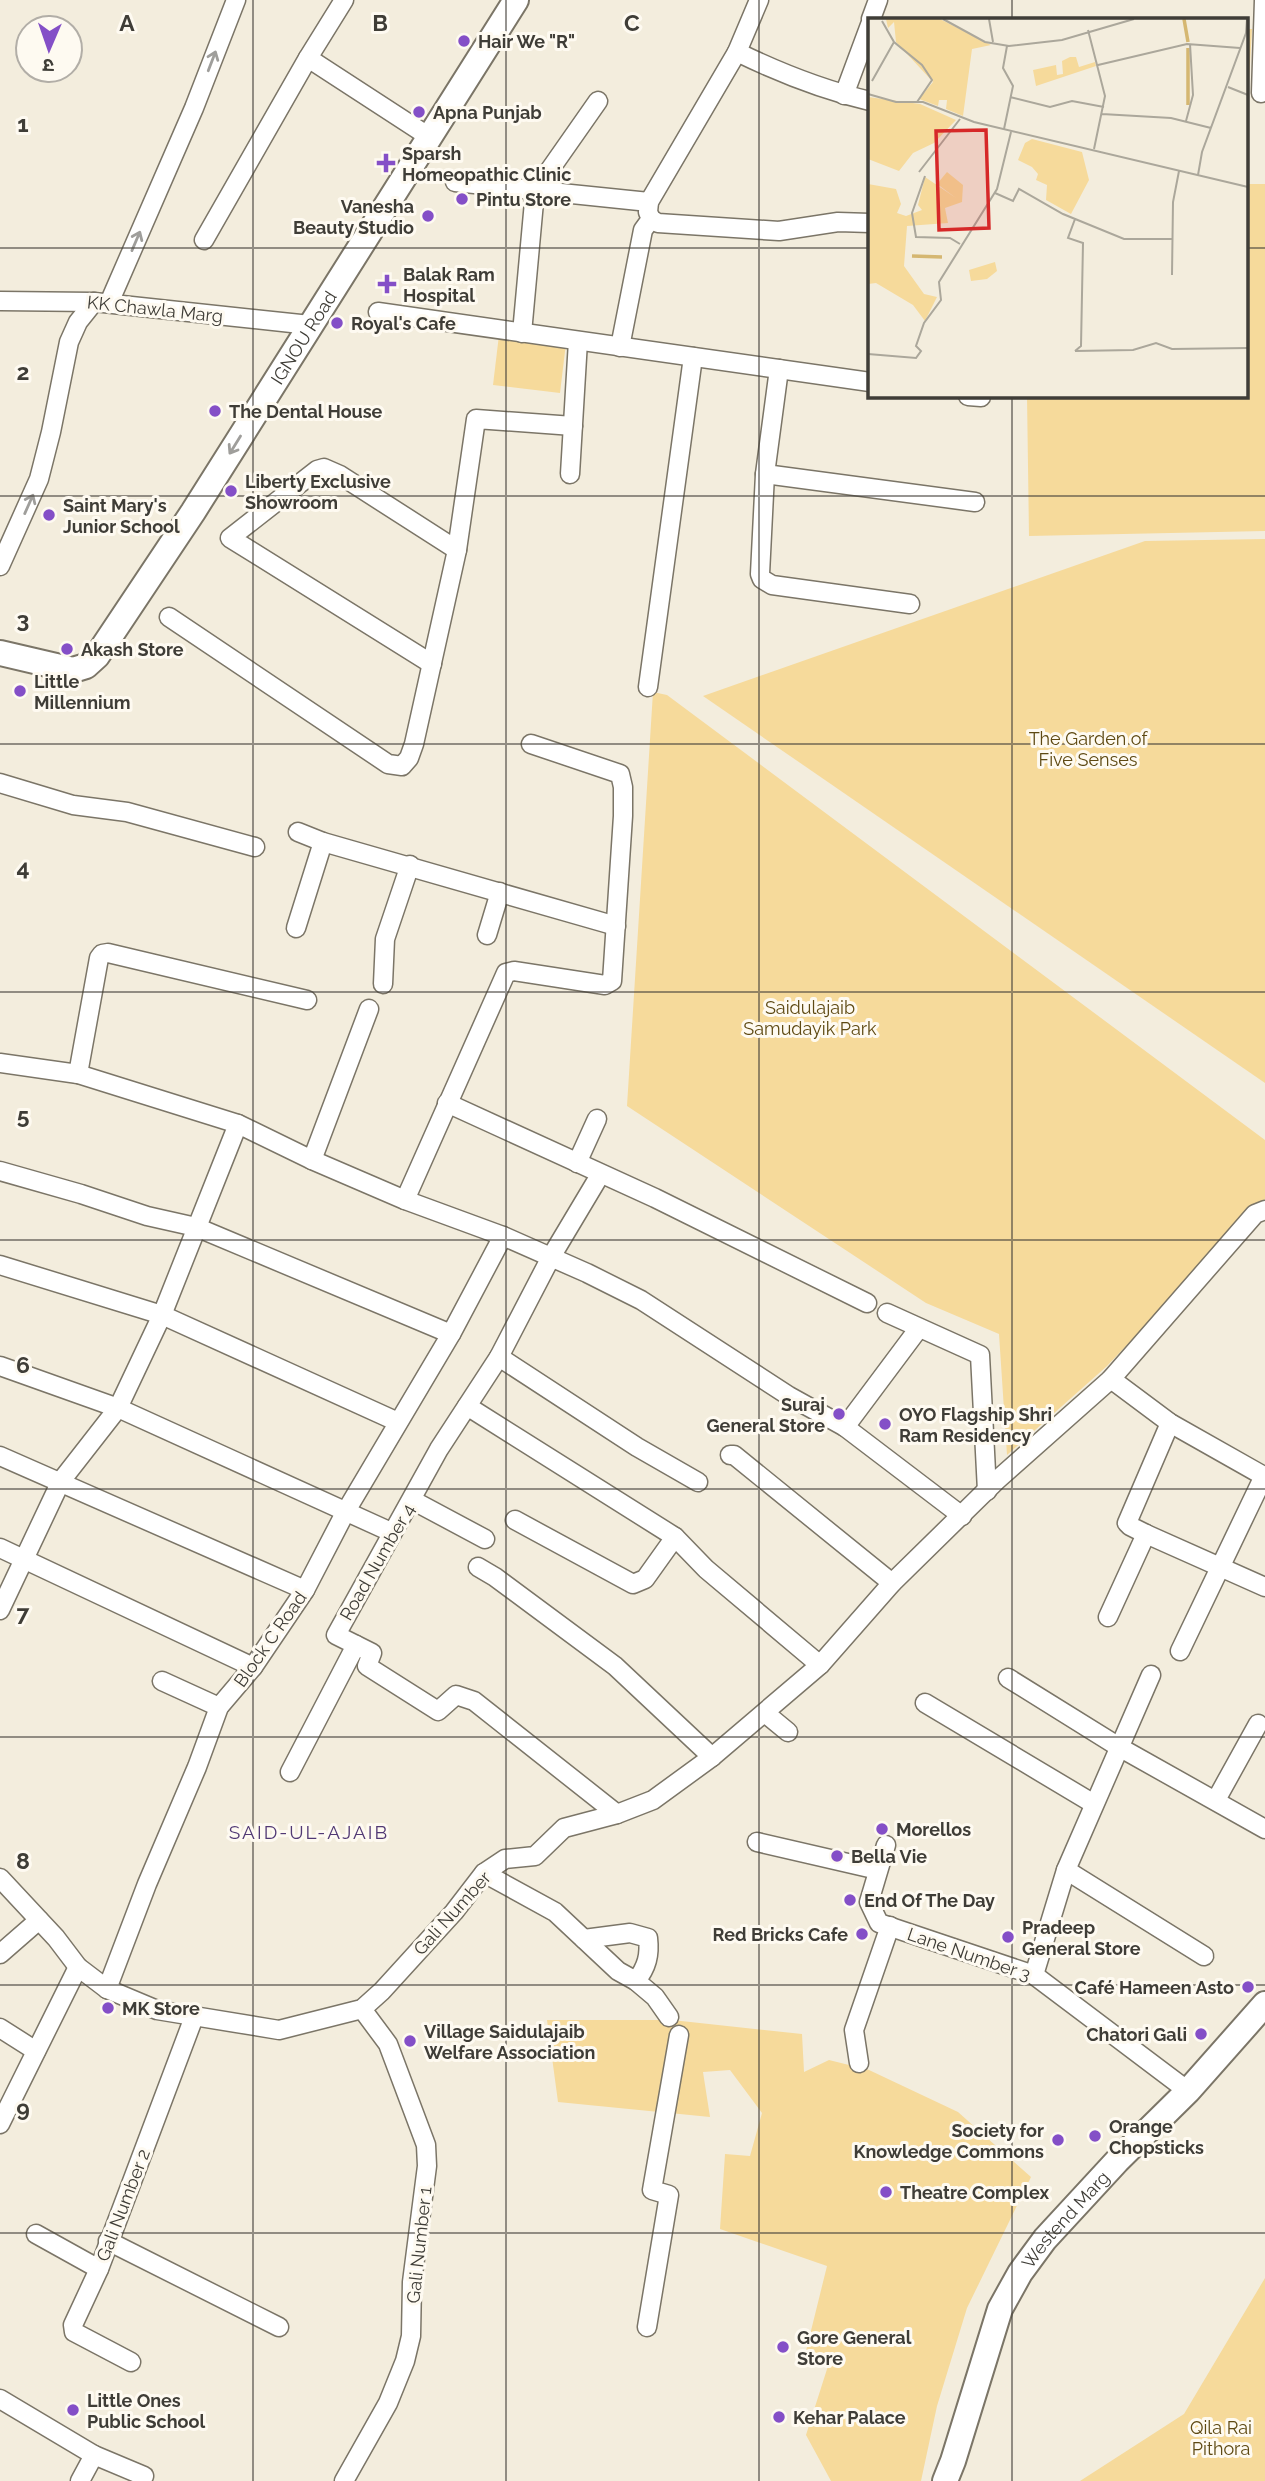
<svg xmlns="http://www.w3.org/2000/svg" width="1265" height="2481" viewBox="0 0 1265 2481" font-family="Raleway,'Noto Sans Devanagari',sans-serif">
<rect width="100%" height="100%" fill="#f3eddd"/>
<!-- green -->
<g fill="#f6da9b">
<polygon points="1246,29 1252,29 1249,81 1246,81"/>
<polygon points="1246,184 1265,184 1265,531 1029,536 1027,396 1246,396"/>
<polygon points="499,335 566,343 560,393 493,385"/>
<polygon points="1265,539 1265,1083 703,696 1145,541"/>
<polygon points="653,692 667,695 1265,1140 1265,1199 1107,1366 1007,1455 999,1334 926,1303 627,1106"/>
<polygon points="547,2020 672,2020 802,2034 804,2072 829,2060 869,2070 958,2112 1031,2177 967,2308 937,2406 921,2481 831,2481 806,2435 828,2366 805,2355 827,2266 720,2229 725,2154 750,2156 762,2113 730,2070 703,2072 710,2117 558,2102"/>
<polygon points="1265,2278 1265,2481 1080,2481 1184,2414"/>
</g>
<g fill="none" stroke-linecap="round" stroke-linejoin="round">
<defs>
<g id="street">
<polyline points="871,19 878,0"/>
<path d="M737,52C780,73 823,90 870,101"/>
<polyline points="308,58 431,138"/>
<polyline points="1261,93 1264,0"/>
<polyline points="844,95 870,25"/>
<polyline points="455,182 649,202"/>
<polyline points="651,219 658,223 779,231 838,222 870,223"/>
<polyline points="204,240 308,58 344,0"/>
<polyline points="0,301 94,302 310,325"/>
<polyline points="109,303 194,108 236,0"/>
<polyline points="378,312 870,382"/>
<polyline points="522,333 535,191 598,101"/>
<polyline points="620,347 643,230 651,219 648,212 649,202 737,52 759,0"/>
<polyline points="779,369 765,474 760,574 762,579 772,585 910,604"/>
<polyline points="968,396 981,397"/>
<polyline points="570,474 578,341"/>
<polyline points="765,474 975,502"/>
<polyline points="0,566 39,479 51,432 69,342 78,322 94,302"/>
<polyline points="169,617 388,764 402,766 409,758 414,744 457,550 476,419 573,426"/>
<polyline points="432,664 230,538 317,470 324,468 340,475 457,550"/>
<polyline points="648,687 693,357"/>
<polyline points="0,783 73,805 127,812 255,847"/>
<polyline points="298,832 323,842 616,926"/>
<polyline points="296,928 323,842"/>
<polyline points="487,935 500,892"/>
<polyline points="383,984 385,939 410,865"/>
<polyline points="0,1063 78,1074 238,1124 312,1160 405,1200 503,1236 587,1273 641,1300 789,1396 845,1427 962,1516"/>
<polyline points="78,1074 99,958 102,954 108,953 307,1000"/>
<polyline points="447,1103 655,1198 867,1303"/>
<polyline points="312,1160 369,1009"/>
<polyline points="577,1163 597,1119"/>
<polyline points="0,1171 81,1194 147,1216 196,1227 451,1334"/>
<polyline points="600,1175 551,1257 499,1357 439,1449 336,1635 372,1653 367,1666 438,1711 456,1695 474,1701 617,1814"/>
<polyline points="405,1200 506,973 514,971 605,985 612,981 623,816 623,787 620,774 531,744"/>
<polyline points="0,1265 162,1315 398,1422"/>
<polyline points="887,1313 980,1355 987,1491"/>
<polyline points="499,1357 637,1447 698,1482"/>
<polyline points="0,1366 118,1408 391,1532"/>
<polyline points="1111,1379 1170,1423 1262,1475 1263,1478 1180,1651"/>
<polyline points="467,1406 675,1537 706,1569 820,1665"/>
<polyline points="1170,1423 1127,1523 1130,1526 1146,1534 1265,1587"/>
<polyline points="845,1427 919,1328"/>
<polyline points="730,1455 734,1455 892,1583"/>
<polyline points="0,1456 305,1590"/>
<polyline points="412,1500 485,1539"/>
<polyline points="515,1520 633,1584 645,1579 675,1537"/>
<polyline points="0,1548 253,1667"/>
<polyline points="478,1567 495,1577 615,1666 712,1757"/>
<polyline points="0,1610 61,1481 118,1408 162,1315 238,1124"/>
<polyline points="1108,1617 1146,1534"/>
<polyline points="1008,1678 1119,1747 1265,1829"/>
<polyline points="162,1681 219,1707"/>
<polyline points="925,1703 1094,1804"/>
<polyline points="765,1713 788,1732"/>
<polyline points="290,1772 356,1645"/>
<polyline points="1216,1800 1258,1724"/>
<polyline points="757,1842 878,1870"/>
<polyline points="886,1845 869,1902 879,1923 1034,1975 1188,2091"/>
<polyline points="1066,1870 1204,1956"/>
<polyline points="484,1873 555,1912 618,1971 636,1981 655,1997 669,2017"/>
<polyline points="0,1878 56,1938 78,1967 107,1989 157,2010 279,2030 362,2009 382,1991 454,1912 484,1873 505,1859 535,1856 564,1828 617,1814 653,1800 712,1757 820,1665 892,1583 996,1481 1111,1379 1255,1214 1265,1210"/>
<path d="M584,1939L630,1933L648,1938C650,1955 647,1967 636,1981"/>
<polyline points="0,1954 39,1920"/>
<polyline points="1034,1975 1066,1870 1151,1675"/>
<polyline points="107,1989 147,1884 197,1767 219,1707 253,1667 305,1590 346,1511 451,1334 503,1236"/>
<polyline points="0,2028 36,2051"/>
<polyline points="859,2063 854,2030 890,1926"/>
<polyline points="0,2124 78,1967"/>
<polyline points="36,2234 99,2269"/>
<polyline points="108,2241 279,2327"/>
<polyline points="647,2327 669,2195 652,2190 679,2035"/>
<polyline points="131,2362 74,2332 73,2325 99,2269 194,2017"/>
<polyline points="0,2399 94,2455 144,2476"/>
<polyline points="80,2481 94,2455"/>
<polyline points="344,2481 388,2403 405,2361 411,2336 412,2282 427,2166 426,2145 388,2044 362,2009"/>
</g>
<g id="secondary">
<path id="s1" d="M0,653L73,670L86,666L97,656L193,512L516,0"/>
<path id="s2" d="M945,2481L953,2461L1000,2309L1020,2273L1045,2239L1117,2161L1188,2091L1265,2004"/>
</g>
</defs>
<!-- street casing -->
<use href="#street" stroke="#7b7567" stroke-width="21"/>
<!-- secondary casing -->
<use href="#secondary" stroke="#7b7567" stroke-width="28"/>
<!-- street -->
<use href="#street" stroke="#fff" stroke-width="18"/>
<!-- secondary -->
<use href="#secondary" stroke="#fff" stroke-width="24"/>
</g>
<!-- one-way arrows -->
<defs><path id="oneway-shaft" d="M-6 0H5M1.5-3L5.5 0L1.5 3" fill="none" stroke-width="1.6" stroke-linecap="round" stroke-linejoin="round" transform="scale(1.75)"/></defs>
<g stroke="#9f9e9b">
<use href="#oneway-shaft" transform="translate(212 61) rotate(-69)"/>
<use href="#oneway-shaft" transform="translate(136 241) rotate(-67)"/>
<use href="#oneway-shaft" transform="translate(235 445) rotate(122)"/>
<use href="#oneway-shaft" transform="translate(29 504) rotate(-66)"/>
</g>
<!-- grid -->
<path fill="none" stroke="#3f3d37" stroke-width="2" stroke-opacity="0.55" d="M253,0V2481M506,0V2481M759,0V2481M1012,0V19M0,248H870M1246,248H1265M1012,396V2481M0,496H1265M0,744H1265M0,992H1265M0,1240H1265M0,1489H1265M0,1737H1265M0,1985H1265M0,2233H1265"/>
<!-- markers -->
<g fill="#844fc7" stroke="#fefaf1" stroke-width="2.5">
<circle cx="464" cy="41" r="7"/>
<circle cx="419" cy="112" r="7"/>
<path d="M382.5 152.5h7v7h7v7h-7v7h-7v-7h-7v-7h7z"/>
<circle cx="462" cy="199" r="7"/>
<circle cx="428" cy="216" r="7"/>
<path d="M383.5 273.5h7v7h7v7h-7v7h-7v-7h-7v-7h7z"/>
<circle cx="337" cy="323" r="7"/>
<circle cx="215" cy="411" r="7"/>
<circle cx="231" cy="491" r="7"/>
<circle cx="49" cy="515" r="7"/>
<circle cx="67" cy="649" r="7"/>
<circle cx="20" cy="691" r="7"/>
<circle cx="839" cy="1414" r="7"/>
<circle cx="885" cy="1424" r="7"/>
<circle cx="882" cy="1829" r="7"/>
<circle cx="837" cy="1856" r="7"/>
<circle cx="850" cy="1900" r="7"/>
<circle cx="862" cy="1934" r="7"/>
<circle cx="1008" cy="1937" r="7"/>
<circle cx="1248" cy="1987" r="7"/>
<circle cx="108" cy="2008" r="7"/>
<circle cx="1201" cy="2034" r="7"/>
<circle cx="410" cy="2041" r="7"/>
<circle cx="1095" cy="2136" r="7"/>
<circle cx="1058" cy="2140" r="7"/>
<circle cx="886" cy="2192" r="7"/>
<circle cx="783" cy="2347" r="7"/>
<circle cx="73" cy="2410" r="7"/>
<circle cx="779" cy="2417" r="7"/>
</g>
<g text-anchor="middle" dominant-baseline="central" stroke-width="6" stroke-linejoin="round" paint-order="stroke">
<!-- poi labels -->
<g font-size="18" font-weight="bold" fill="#3f3d37" stroke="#fefaf1" text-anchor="start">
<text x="478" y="41">Hair We "R"</text>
<text x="433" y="112">Apna Punjab</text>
<text x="402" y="153">Sparsh<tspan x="402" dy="21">Homeopathic Clinic</tspan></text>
<text x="476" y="199">Pintu Store</text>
<text x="414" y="206" text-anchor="end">Vanesha<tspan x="414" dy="21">Beauty Studio</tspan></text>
<text x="403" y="274">Balak Ram<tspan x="403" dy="21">Hospital</tspan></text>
<text x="351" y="323">Royal's Cafe</text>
<text x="229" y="411">The Dental House</text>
<text x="245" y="481">Liberty Exclusive<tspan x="245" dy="21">Showroom</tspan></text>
<text x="63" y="505">Saint Mary's<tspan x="63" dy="21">Junior School</tspan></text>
<text x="81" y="649">Akash Store</text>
<text x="34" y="681">Little<tspan x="34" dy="21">Millennium</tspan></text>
<text x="825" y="1404" text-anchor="end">Suraj<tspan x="825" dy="21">General Store</tspan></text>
<text x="899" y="1414">OYO Flagship Shri<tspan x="899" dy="21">Ram Residency</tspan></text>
<text x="896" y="1829">Morellos</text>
<text x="851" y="1856">Bella Vie</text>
<text x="864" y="1900">End Of The Day</text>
<text x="1022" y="1927">Pradeep<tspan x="1022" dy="21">General Store</tspan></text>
<text x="848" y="1934" text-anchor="end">Red Bricks Cafe</text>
<text x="1234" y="1987" text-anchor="end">Café Hameen Asto</text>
<text x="122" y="2008">MK Store</text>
<text x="424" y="2031">Village Saidulajaib<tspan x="424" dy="21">Welfare Association</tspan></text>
<text x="1187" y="2034" text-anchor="end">Chatori Gali</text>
<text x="1109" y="2126">Orange<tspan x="1109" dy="21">Chopsticks</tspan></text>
<text x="1044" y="2130" text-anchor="end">Society for<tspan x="1044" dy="21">Knowledge Commons</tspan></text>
<text x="900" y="2192">Theatre Complex</text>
<text x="797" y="2337">Gore General<tspan x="797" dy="21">Store</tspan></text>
<text x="87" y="2400">Little Ones<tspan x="87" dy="21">Public School</tspan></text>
<text x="793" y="2417">Kehar Palace</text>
</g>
<!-- street labels -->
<g font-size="18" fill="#3f3d37" stroke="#fefaf1">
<text transform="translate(155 309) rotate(6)">KK Chawla Marg</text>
<text stroke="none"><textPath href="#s1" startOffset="483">IGNOU Road</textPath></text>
<text transform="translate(377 1562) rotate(-60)">Road Number 4</text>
<text transform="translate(270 1639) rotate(-55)">Block C Road</text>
<text transform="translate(452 1913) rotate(-48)">Gali Number</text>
<text transform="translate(969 1954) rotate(19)">Lane Number 3</text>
<text transform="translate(123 2205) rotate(-69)">Gali Number 2</text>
<text stroke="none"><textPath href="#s2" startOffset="292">Westend Marg</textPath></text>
<text transform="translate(419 2245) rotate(-84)">Gali Number 1</text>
</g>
<!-- park labels -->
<g font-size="18" fill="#5e4912" stroke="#fefaf1">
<text x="1088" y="738">The Garden of<tspan x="1088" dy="21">Five Senses</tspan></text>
<text x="810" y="1007">Saidulajaib<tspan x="810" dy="21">Samudayik Park</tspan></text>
<text x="1221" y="2427">Qila Rai<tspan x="1221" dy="21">Pithora</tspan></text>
</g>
<!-- neighbourhood labels -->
<g font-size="19" letter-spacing="2" fill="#513974" stroke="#fefaf1">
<text x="309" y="1832">SAID-UL-AJAIB</text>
</g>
</g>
<!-- overview -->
<g transform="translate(868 18)">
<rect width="380" height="380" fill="#f3eddd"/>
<path d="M18,1H72L123,27L104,31L95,98L78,91L79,82H71L70,88L51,81L65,64L28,24L26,4L20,10ZM202,39H208L211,49L227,44L228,48L168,68L165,52L188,47L189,57L195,56L194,43ZM0,79L52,86L88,102L66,125L45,135L31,153L0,141ZM164,121L214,134L221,162L203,196L178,182L179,167L168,162L170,156L164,149L150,142L157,125ZM79,154L95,167L94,184L77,190L80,205L39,208L36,248L56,276L69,279L57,303L45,287L8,265L0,266V166L28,171L33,186L29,195L38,198L54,192L50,187L57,159L88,180L69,166ZM127,244L129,253L119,261L103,263L101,252Z" fill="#f6da9b"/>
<path fill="none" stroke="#d5b771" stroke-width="3.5" d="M316,1L320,24M320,30V87M44,238L74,239"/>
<path fill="none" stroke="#aba79b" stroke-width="2" d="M75,1L117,24L141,28L194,22L266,1M121,1L125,24M14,3L26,24L54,47L64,62L49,84M220,12L237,78L226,131M230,47L319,26L372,30M4,63L26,24M360,69L380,77M0,76L28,84H55L106,104L380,169M142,79L182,89L204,83L236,89M234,96L303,100L343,110M318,103L325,77L322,26M136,111L145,68L135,50L139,28M51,154L92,101M330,157L334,134L378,15L379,1M57,158L44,195L48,219L82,220L92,226M127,175L145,183L151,171L195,196L256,221H304M380,252V286M304,257L305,184L311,153M207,333L265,332L288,325L304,331L380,330M207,333L213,328L215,225L200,220L207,201M0,336L48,340L53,333L48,328L56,305L73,282L71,264L129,171L143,114"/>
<path fill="#d62828" fill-opacity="0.15" stroke="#d62828" stroke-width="3.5" d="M118,112L121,210L71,212L68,113Z"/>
<rect width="380" height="380" fill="none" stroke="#3f3d37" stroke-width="3.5"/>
</g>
<g font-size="23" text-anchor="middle" font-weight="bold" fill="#3f3d37" stroke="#fefaf1" stroke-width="6" stroke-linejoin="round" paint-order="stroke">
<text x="127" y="31">A</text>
<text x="380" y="31">B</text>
<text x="632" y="31">C</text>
<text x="23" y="132">1</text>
<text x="23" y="380">2</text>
<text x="23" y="628">3</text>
<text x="23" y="876">4</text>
<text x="23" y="1124">5</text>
<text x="23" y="1373">6</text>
<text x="23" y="1621">7</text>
<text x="23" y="1869">8</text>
<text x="23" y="2117">9</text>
</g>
<!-- north arrow -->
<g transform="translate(49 49) rotate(182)"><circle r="33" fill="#fefaf1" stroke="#b2aea7" stroke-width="2"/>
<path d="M0-5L12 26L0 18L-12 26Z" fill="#844fc7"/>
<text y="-10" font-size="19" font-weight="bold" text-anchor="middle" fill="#3f3d37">उ</text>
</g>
</svg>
